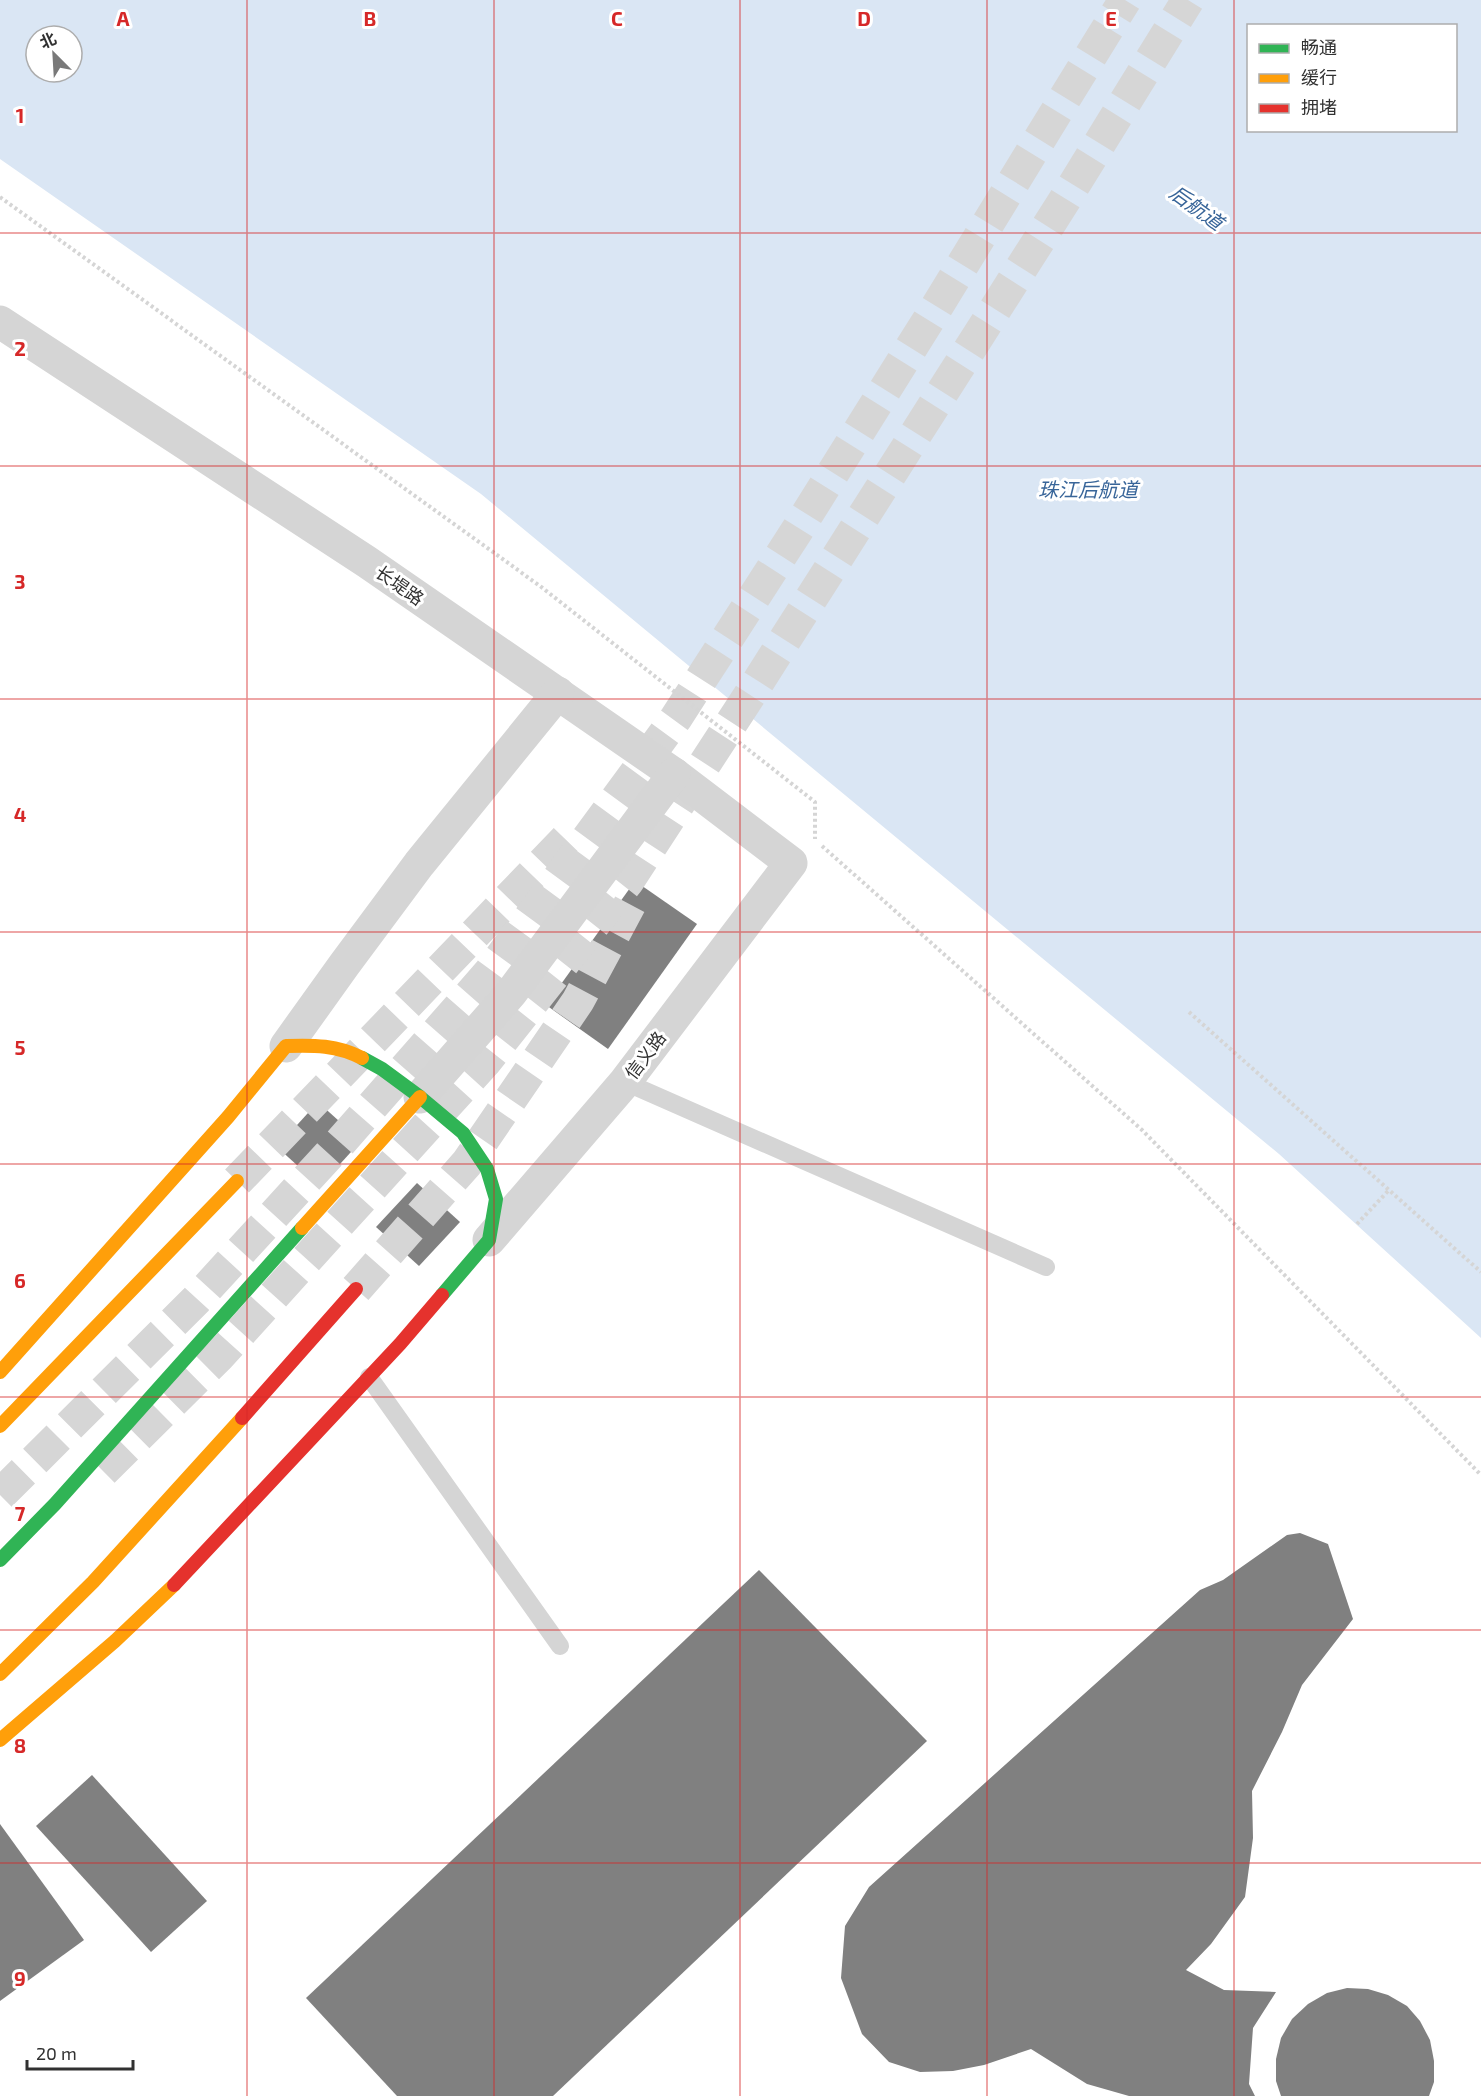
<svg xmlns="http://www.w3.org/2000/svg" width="1481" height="2096" viewBox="0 0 1481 2096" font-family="'Exo 2','Noto Sans SC',sans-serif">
<rect width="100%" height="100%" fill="#fff"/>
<!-- water -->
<path fill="#dae6f4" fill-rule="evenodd" d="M0,0H1481V1338L1279,1154L481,494L0,159ZM1248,26H1456V130H1248ZM36,36H72V72H36Z"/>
<!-- building -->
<g fill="#808080">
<polygon points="635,881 697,924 608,1049 546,1005"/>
<polygon points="318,1102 361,1141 320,1186 277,1147"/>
<polygon points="417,1183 460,1222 419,1266 376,1227"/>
<polygon points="1300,1533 1328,1544 1353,1619 1302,1685 1282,1732 1252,1791 1253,1838 1245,1897 1211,1944 1186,1970 1224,1990 1276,1992 1253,2028 1249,2084 1255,2096 1129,2096 1087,2084 1031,2049 984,2065 953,2071 920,2072 889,2062 862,2034 841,1978 845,1926 869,1887 1200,1590 1223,1580 1287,1535"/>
<polygon points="759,1570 927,1741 553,2096 397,2096 306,1998"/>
<polygon points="92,1775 207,1901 151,1952 36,1826"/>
<polygon points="0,1824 84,1940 0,2001"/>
<polygon points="1347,1988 1368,1989 1388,1995 1407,2006 1420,2021 1430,2040 1434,2061 1434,2082 1429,2096 1281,2096 1276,2081 1276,2059 1281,2038 1292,2019 1308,2004 1327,1993"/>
</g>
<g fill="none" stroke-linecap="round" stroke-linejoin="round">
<!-- primary-tunnel -->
<g stroke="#d6d6d6" stroke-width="33" stroke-dasharray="33 16" stroke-linecap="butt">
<polyline points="237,1181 568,837"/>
<polyline points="356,1289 467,1163 578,1001 631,902"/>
<polyline points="103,1471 220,1355 485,1062 628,881 751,693 1064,201 1188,0"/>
<polyline points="0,1495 196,1300 338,1145 490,972 676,718 796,532 936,308 1125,0"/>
</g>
<!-- path -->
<g stroke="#d5d5d5" stroke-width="4" stroke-dasharray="3 3" stroke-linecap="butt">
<polyline points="0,197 540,586 815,802 815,839"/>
<polyline points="822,846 1142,1130 1481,1475"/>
<polyline points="1189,1012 1481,1272"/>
<polyline points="1357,1224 1389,1190"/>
</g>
<!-- lane -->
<g stroke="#d5d5d5" stroke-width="18">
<polyline points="625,1082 1046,1267"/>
<polyline points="369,1377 560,1646"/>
</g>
<!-- street -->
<g stroke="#d5d5d5" stroke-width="33">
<polyline points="0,322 367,562 674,774 791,863 625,1082 489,1240"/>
<polyline points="286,1046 344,965 419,864 558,693"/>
<polyline points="420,1097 511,993 674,774"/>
</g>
<!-- fast -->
<g stroke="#30b455" stroke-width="14">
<polyline points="362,1058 382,1069 420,1097 463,1133 487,1169 496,1199 489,1240 442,1295"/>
<polyline points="0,1560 55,1504 302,1228"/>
</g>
<!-- slow -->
<g stroke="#ff9f0a" stroke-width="14">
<polyline points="302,1228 420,1097"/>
<path d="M0,1372L228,1117L286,1046C314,1045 337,1045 362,1058"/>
<polyline points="0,1426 237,1181"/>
<polyline points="0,1674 93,1582 242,1418"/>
<polyline points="0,1740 115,1641 174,1585"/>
</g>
<!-- jam -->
<g stroke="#e5322d" stroke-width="14">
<polyline points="242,1418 356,1289"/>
<polyline points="174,1585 400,1344 442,1295"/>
</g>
</g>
<!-- grid -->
<path fill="none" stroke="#d62828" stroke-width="1.5" stroke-opacity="0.55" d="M247,0V2096M494,0V2096M740,0V2096M987,0V2096M1234,0V2096M0,233H1481M0,466H1481M0,699H1481M0,932H1481M0,1164H1481M0,1397H1481M0,1630H1481M0,1863H1481"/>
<g text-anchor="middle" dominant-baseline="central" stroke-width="6" stroke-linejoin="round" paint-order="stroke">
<!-- street labels -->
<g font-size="18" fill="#313131" stroke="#fff">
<text transform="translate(400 585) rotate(35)">长堤路</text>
<text transform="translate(645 1055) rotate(-53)">信义路</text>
</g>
<!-- water labels -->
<g font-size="20" font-style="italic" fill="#386599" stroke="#fff">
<text transform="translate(1197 207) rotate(36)">后航道</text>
<text x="1088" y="489">珠江后航道</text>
</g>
</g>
<g font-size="20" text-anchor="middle" font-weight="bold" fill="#d62828" stroke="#fff" stroke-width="6" stroke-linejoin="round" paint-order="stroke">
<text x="123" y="26">A</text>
<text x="370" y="26">B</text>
<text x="617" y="26">C</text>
<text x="864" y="26">D</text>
<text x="1111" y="26">E</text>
<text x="20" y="123">1</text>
<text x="20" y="356">2</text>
<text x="20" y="589">3</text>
<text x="20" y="822">4</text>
<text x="20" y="1055">5</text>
<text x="20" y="1288">6</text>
<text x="20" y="1521">7</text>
<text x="20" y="1753">8</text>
<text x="20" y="1986">9</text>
</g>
<!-- legend -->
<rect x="1247" y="24" width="210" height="108" fill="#ffffff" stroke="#adadad" stroke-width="1.5"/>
<rect x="1259" y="44" width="30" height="9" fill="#30b455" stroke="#adadad" stroke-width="1.5"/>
<text x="1301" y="54" font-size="18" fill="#313131">畅通</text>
<rect x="1259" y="74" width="30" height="9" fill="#ff9f0a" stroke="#adadad" stroke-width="1.5"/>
<text x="1301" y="84" font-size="18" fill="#313131">缓行</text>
<rect x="1259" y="104" width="30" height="9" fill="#e5322d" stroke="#adadad" stroke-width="1.5"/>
<text x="1301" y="114" font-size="18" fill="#313131">拥堵</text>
<!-- north arrow -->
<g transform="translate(54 54) rotate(336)"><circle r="28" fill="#ffffff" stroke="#adadad" stroke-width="1.5"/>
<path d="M0-4.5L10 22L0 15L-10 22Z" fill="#797979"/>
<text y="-9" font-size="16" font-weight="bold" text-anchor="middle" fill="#313131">北</text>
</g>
<!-- scale -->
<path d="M27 2060v9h106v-9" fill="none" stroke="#313131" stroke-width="3"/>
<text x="36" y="2060" font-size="18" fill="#313131" stroke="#ffffff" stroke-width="4.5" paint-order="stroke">20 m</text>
</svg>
